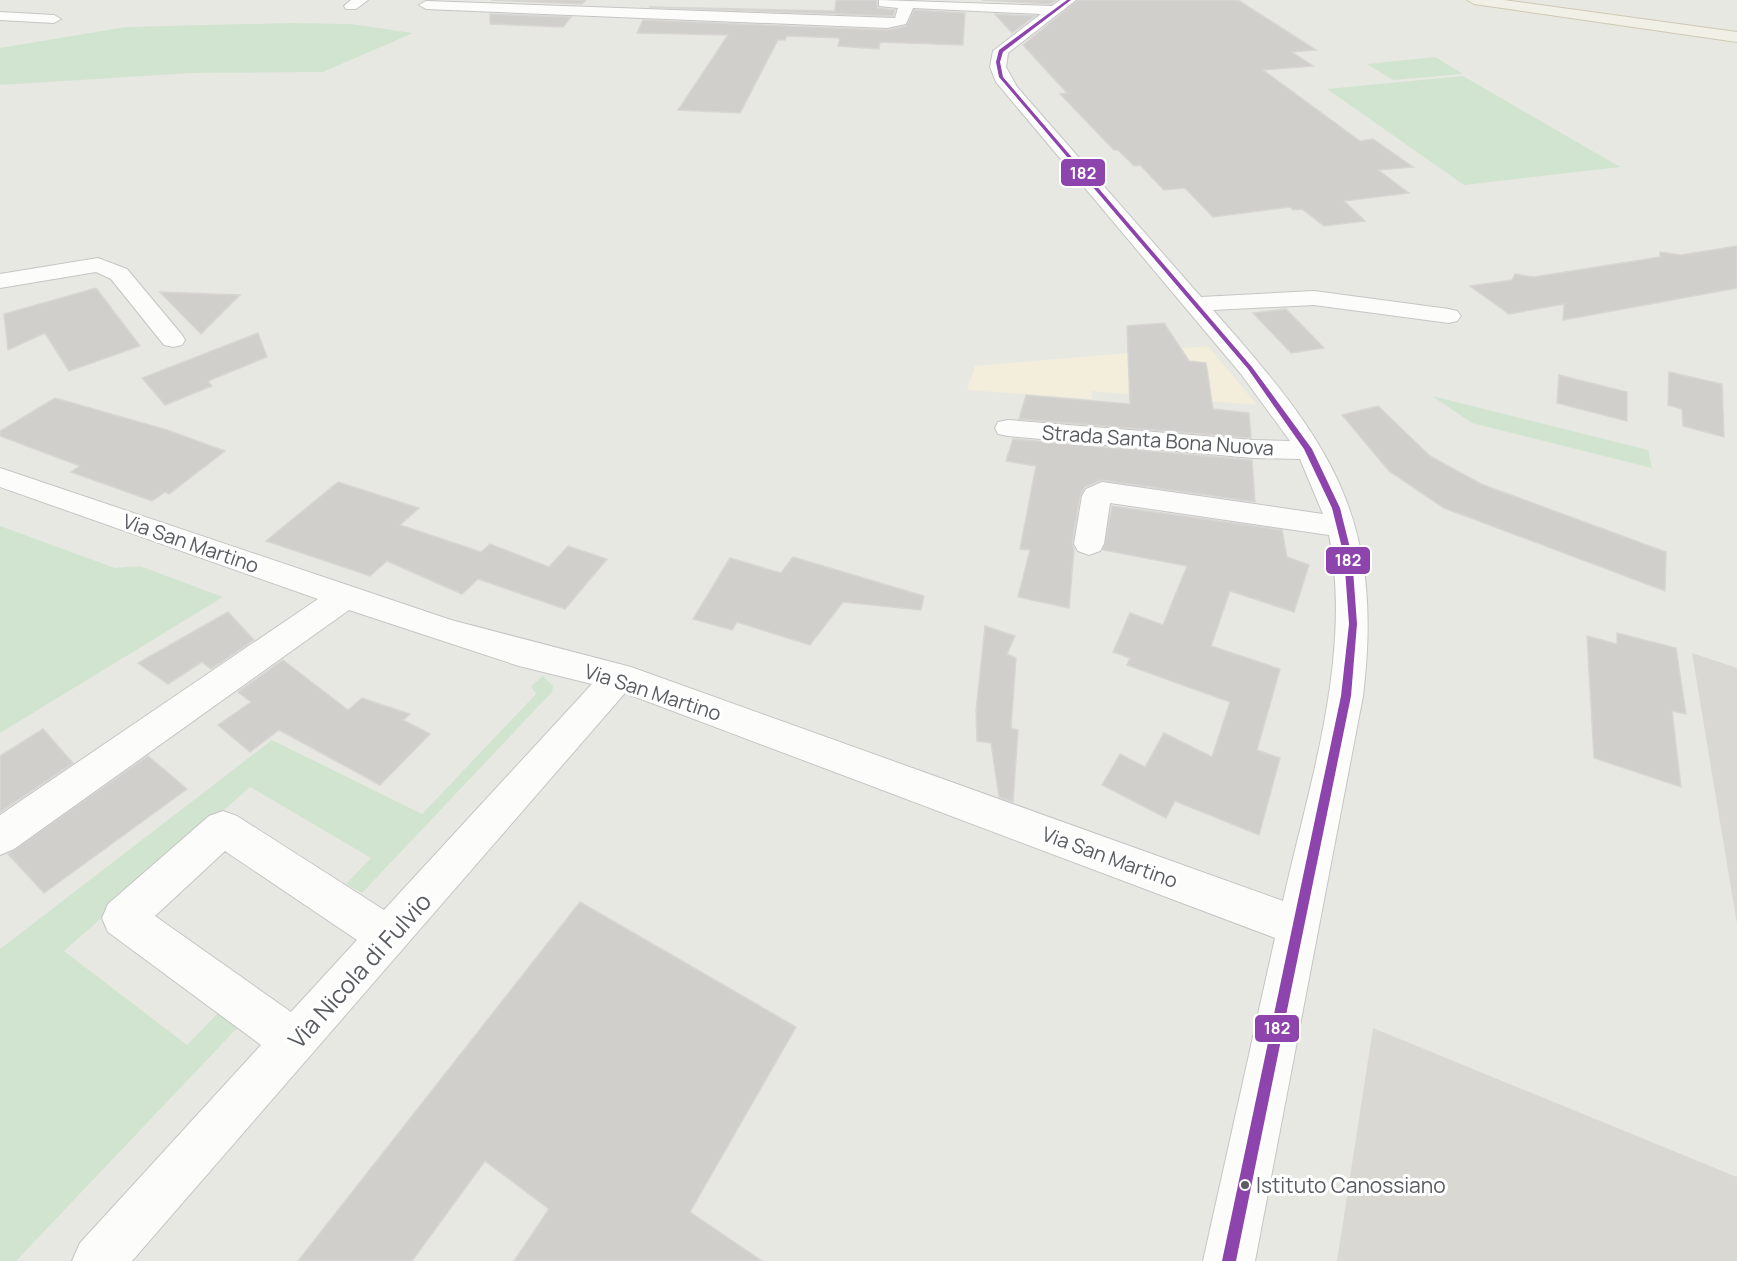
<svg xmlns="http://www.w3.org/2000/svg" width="1737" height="1261" viewBox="0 0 1737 1261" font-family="Manrope,sans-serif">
<rect width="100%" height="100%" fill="#e8e8e3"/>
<!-- commercial -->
<polygon fill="#f2eedb" points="1208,346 1257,405 1092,391 1092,399 967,390 975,366"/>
<!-- education -->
<g fill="#dad8d2">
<polygon points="1692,653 1737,668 1737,924"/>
<polygon points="1373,1028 1737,1177 1737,1261 1337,1261"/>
</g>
<!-- green -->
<g fill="#d1e4cf">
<polygon points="290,23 351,24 413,33 323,72 191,73 0,85 0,48 126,27"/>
<polygon points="1435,57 1463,74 1393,80 1367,64"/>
<polygon points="1463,76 1620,167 1464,185 1327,89"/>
<polygon points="1432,396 1648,450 1652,468 1472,423"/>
<polygon points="0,526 115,568 140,566 223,597 0,733"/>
<polygon points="543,676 553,686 552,692 362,893 346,884 371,858 250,787 64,951 187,1045 219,1012 239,1026 16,1261 0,1261 0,949 272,740 422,814 536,694 531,686"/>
</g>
<!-- building -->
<g fill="#d0cfcc" stroke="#d8d6d2" stroke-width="1.5">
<polygon points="491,0 586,0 582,4"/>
<polygon points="836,0 877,0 877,8 895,10 893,16 649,7 835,11"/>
<polygon points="982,0 1056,0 1051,4"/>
<polygon points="1078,0 1238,0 1316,50 1292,52 1313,66 1263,70 1360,141 1373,139 1413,167 1378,170 1409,193 1344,201 1365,221 1324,226 1302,209 1293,210 1290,207 1213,217 1185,188 1164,190 1140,165 1134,166 1118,150 1114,150 1060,94 1067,93 1023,45"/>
<polygon points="914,10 965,13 963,45 880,42 879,49 838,46 840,38 787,36 785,40 778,40 740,113 678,110 728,35 637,33 643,20 887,30 906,26"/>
<polygon points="490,14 571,17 563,27 490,24"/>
<polygon points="995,14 1035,16 1012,33"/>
<polygon points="1737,246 1737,288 1563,320 1564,304 1509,314 1470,286 1512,280 1515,274 1534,277 1660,257 1660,252 1681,255"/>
<polygon points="96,288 140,346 69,371 45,333 8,350 4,314"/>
<polygon points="160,292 240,295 201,334"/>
<polygon points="1286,309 1324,348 1291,353 1253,313"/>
<polygon points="1164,323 1189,361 1206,363 1213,409 1249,413 1251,438 1019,419 1026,395 1130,404 1127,326"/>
<polygon points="258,333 267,357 208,381 212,386 165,405 142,378"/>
<polygon points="1669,372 1722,384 1724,437 1683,426 1682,409 1668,405"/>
<polygon points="1559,375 1627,392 1627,421 1557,403"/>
<polygon points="55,398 167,430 225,451 169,494 165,492 152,501 71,472 80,466 0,436 0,431"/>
<polygon points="1378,406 1430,456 1481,484 1666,552 1665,591 1444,508 1389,471 1342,415"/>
<polygon points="1013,439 1252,460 1255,502 1101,480 1085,487 1080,496 1072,544 1074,549 1069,608 1018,597 1030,550 1020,549 1036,466 1006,461"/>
<polygon points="338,482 419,508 400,525 481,552 490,544 549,567 568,546 607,559 565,609 478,579 462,594 387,561 370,576 266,541"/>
<polygon points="1112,506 1282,530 1287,557 1309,565 1294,612 1230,591 1211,646 1280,669 1257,750 1280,758 1259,835 1175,801 1166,818 1102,785 1120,754 1145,767 1164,733 1212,757 1230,702 1127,665 1130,658 1113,652 1130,613 1163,625 1187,566 1103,550"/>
<polygon points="793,557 924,596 921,610 843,602 810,645 737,622 732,630 693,619 730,558 781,573"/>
<polygon points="228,612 254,640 211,669 202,662 168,684 138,663"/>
<polygon points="985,626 1015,636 1007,654 1016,658 1011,728 1018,730 1013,802 999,797 991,743 977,741 976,711"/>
<polygon points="1617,633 1676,648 1686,714 1672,711 1681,787 1594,758 1587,636 1617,644"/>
<polygon points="283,660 348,710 362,698 410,714 403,720 430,734 380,785 279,730 250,752 218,725 251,702 238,692"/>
<polygon points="43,729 73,763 0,812 0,756"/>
<polygon points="148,756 187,789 44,893 8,854"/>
<polygon points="580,902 796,1027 690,1212 762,1261 514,1261 549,1209 485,1161 412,1261 298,1261"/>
</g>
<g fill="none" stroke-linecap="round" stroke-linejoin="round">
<defs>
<g id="minor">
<polygon points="351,0 368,0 356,9 346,9 344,6"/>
<path d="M879,0L1052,6L1060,0H1076L1008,53L1006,67L1017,87L1201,297L1314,291L1449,309L1457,311L1461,316L1457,321L1449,323L1314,305L1213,310C1328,440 1385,515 1363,696L1255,1261H1203L1275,938L625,693L132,1261H72L80,1243L261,1045L108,932L102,918L108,904L209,816L223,811L237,816L384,910L592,684L519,666L349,610L14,849L0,855V815L318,599L0,487V468L451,620L631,667L1283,901C1309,784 1353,655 1329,535L1110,503L1104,544L1100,551L1089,555L1078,551L1074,544L1082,496L1086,489L1102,482L1323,514L1300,459L1253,458L1008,436L998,434L995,428L998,422L1008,420L1253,440L1290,441L1241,374L996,82L990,67L993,51L1041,14L913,8L906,24L887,28L426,9L419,5L426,1L895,18L898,8L879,6ZM225,851L357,940L291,1012L155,916Z"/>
<polygon points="0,12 54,15 61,19 54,23 0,20"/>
<polygon points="98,258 127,269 182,335 185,340 182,345 173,347 164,345 111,279 96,272 0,288 0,274"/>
</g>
<polygon id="major" points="1467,0 1504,0 1737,32 1737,42 1474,4"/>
</defs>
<!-- minor casing -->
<use href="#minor" stroke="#c5c5c5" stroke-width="2"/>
<!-- major casing -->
<use href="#major" stroke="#cfc8b2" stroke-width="2"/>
<!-- minor -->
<use href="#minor" fill="#fcfcfb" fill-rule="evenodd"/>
<!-- major -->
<use href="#major" fill="#f0f0e6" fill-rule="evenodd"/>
<defs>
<polygon id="bus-1" points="1067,0 1071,0 1003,52 1000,62 1003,77 1252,367 1312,449 1340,508 1352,556 1357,624 1351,696 1236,1261 1222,1261 1341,696 1349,624 1344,556 1332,508 1304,449 1248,369 999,77 996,62 999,50"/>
</defs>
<!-- bus-1 casing -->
<use href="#bus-1" stroke="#fff" stroke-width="5"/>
<!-- bus-1 -->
<use href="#bus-1" fill="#8e44ad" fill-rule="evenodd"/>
</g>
<!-- markers -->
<circle fill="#595c60" stroke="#fff" stroke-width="2" cx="1245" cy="1185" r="5"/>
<g text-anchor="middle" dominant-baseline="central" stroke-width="6" stroke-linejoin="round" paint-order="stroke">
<!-- street labels -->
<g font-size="20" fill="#595c60" stroke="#fff">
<text transform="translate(1158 440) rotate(4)">Strada Santa Bona Nuova</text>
<text transform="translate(191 543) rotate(19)">Via San Martino</text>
<text transform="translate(653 692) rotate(18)">Via San Martino</text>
<text transform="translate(1110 857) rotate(20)">Via San Martino</text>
</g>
<!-- near-bus labels -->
<g font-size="21" fill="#595c60" stroke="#fff" text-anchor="start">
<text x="1256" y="1185">Istituto Canossiano</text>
</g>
<!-- near-street labels -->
<g font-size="24" fill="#595c60" stroke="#fff">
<text transform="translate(359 970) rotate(-48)">Via Nicola di Fulvio</text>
</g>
</g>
<g stroke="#fff" stroke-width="2">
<rect x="1060" y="158" width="46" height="29" rx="6" fill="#8e44ad"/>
<rect x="1325" y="546" width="46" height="29" rx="6" fill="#8e44ad"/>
<rect x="1254" y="1014" width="46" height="29" rx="6" fill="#8e44ad"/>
</g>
<g font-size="16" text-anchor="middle" font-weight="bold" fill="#fff">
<text x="1083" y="179">182</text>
<text x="1348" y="566">182</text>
<text x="1277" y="1034">182</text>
</g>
</svg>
